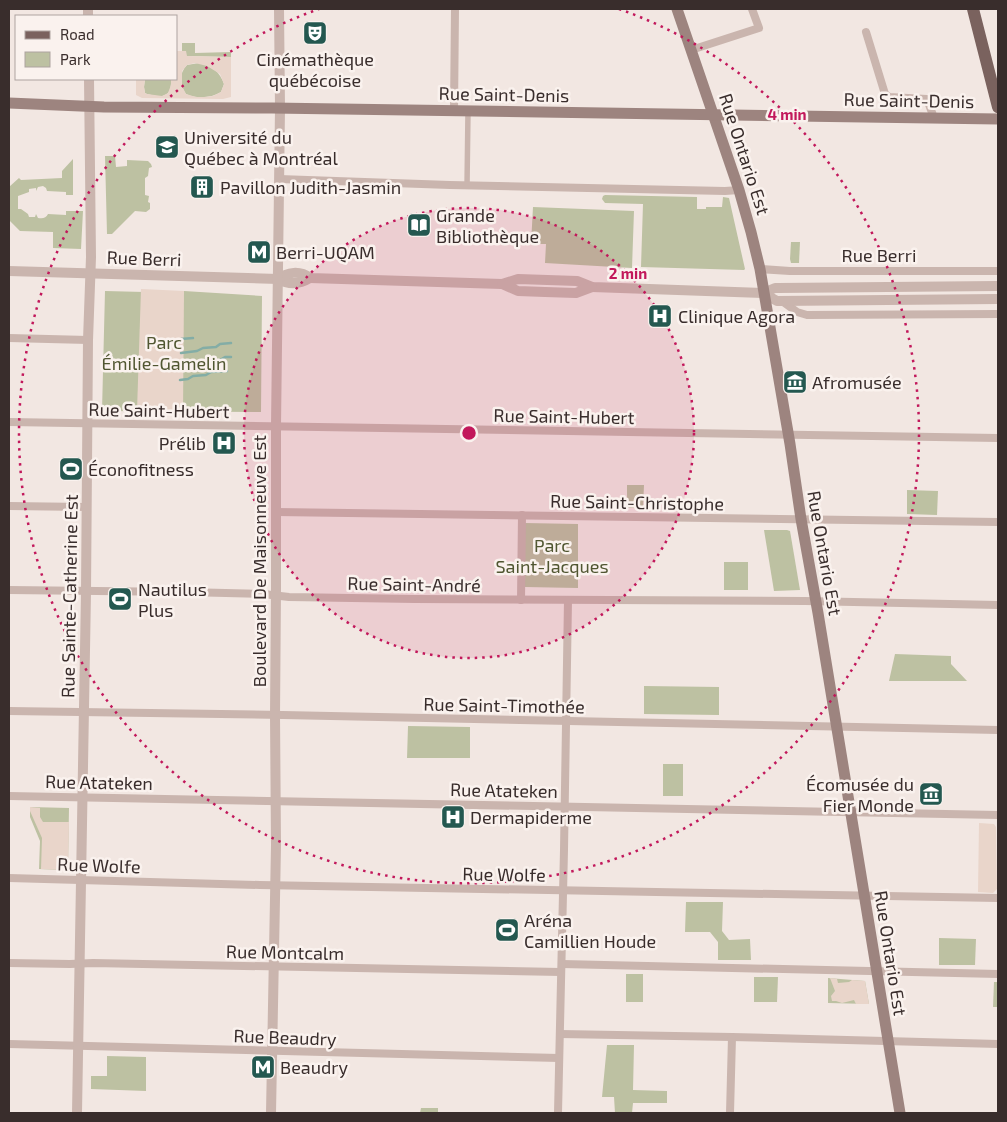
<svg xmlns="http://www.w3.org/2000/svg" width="1007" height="1122" viewBox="0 0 1007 1122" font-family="'Exo 2',sans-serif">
<rect width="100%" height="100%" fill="#f2e7e2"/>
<!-- green -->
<g fill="#bdc1a2">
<polygon points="182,43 195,43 195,53 231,52 231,57 186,56 186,51 182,51"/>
<path d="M199,63C211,65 220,72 224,84L221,92C211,98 197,99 186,94C179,85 179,73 187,65Z"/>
<path d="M145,79H171C172,98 162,98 147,94L145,93L144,87Z"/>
<polygon points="105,156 115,156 116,167 127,166 127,160 148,161 151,164 152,167 149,168 148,176 145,178 145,195 149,196 148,202 150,203 150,209 146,212 135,211 112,234 107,234"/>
<path d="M73,159V195H66V192L47,191L46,188L43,186L38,187L36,191V188L29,189V192L18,196V209H21L28,214L29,217H35L36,214L38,218C43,219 46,218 48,214L66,215V211H83L81,249L53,248V232L20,231L9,220V187L19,178L21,180L62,178V171Z"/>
<polygon points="605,195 697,197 697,209 706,209 706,207 722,207 723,197 729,198 745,269 744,270 641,267 643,204 605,203 602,199 603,196"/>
<polygon points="533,207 634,211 632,268 545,263 546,244 531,244"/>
<polygon points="791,242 800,242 799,263 791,263 790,259"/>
<polygon points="105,291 184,293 184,291 262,296 261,412 102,411"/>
<polygon points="627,485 644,485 643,508 627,508"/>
<polygon points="907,490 938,491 937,515 907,514"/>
<polygon points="525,523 578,524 578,588 525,587"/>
<polygon points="764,530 787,530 790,531 800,590 774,591"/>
<rect x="724" y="562" width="24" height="28"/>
<polygon points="895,654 951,656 951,664 967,681 889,681"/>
<polygon points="644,686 719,687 719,715 644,714"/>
<polygon points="408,726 470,727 470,758 407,758"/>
<rect x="663" y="764" width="20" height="32"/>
<polygon points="30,807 69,808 68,867 65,870 39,869 40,841 30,817"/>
<polygon points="686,902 723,902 722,931 729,940 750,939 751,960 718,960 718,942 710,932 685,932"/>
<polygon points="939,938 976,939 975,965 939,965"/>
<rect x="626" y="974" width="17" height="28"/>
<polygon points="754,977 778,977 777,1002 754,1002"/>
<polygon points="828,978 865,981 869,1004 828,1003"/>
<polygon points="994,982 998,982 998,1007 993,1007"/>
<polygon points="607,1045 634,1045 633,1090 667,1091 667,1103 633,1103 632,1113 615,1113 614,1097 602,1097"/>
<polygon points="107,1056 146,1057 146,1091 91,1089 91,1076 107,1076"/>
<polygon points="421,1108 438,1108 438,1113 420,1113"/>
</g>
<!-- plaza -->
<g fill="#e9d5ca" fill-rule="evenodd">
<path d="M176,51H186L187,56L231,57V97L223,99L142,98L136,95V79H145L144,87L145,93L147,94L162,96L168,93L171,85V79H176ZM195,63L207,66L220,74L224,84L221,92L213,96L205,97H196L186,94L182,86V71L187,65Z"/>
<polygon points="141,289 184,291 183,412 137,411"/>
<polygon points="30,807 40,808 40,817 43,822 69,822 68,867 65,870 41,869 42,838 30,811"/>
<polygon points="979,823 994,824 996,827 997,889 993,893 978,892"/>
<polygon points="830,978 837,979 838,983 849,982 852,980 865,981 869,1004 856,1004 854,1000 842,1003 836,1001 832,1001 831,996 835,991"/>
</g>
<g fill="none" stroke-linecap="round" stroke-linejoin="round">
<!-- stream -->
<g stroke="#83ada6" stroke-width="2.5">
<polyline points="181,339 193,338"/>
<polyline points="181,353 197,351 203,348 216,347 220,344 231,343"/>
<polyline points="181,366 202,364 207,361 220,360 225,357 231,357"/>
<polyline points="180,380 188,379 193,376 206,375 211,372 227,371"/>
</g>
<!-- pedestrian -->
<polyline stroke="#cab5ae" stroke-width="5.5" points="467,186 468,111"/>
<!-- minor -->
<g stroke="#cab5ae" stroke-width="8">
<polyline points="866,32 885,94 889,97 927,99 934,118"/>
<polyline points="691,50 759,28 752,9"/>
<polyline points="454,111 455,9"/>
<polyline points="279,179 450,185 725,191 739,190"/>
<polyline points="760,269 790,271 998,271"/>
<polyline points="782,301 797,312 807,315 998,314"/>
<polyline points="9,338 88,340"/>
<polyline points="9,422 998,438"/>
<polyline points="9,506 86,507"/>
<polyline points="276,512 998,522"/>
<polyline points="9,590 185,592 263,594 289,597 415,599 805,601 998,605"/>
<polyline points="521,600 522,515"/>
<polyline points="9,711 283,715 998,730"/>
<polyline points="9,796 998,815"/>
<polyline points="9,878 260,885 998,898"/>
<polyline points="9,963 70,964 93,963 561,972"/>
<polyline points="562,964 998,974"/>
<polyline points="560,1034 732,1037 998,1044"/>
<polyline points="9,1044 559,1058"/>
<polyline points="558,1113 564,850 568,600"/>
<polyline points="730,1113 732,1037"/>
</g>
<!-- tertiary -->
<g stroke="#cab5ae" stroke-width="10">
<polyline points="88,9 88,16"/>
<path d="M9,271L278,279C289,285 300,284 310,278"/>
<path d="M278,279C287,272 300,270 310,278L502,284L518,279L577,281L592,287L763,293L775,288H778L998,286"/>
<polyline points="502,284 518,291 545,292 576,293 592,287"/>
<polyline points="763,293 777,301 998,299"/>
<polyline points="77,1113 86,592 88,340 91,257 89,79"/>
<polyline points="271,1113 276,845 275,715 276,588 276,426 280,108 279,9"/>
</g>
<!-- secondary -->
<g stroke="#9d847f" stroke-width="11">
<polyline points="677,9 739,190 751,232 760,269 790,444 801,519 818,613 900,1113"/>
<polyline points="9,103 104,107 272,108 998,119"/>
</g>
<!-- primary -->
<polyline stroke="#7a625e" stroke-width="12" points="973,9 998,107"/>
</g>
<!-- distance rings -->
<circle cx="469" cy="433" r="225" fill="#c2185b" fill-opacity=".12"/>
<g fill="none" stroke="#c2185b" stroke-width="2.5" stroke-dasharray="2.5 5">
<circle cx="469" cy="433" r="225"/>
<path d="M619 9A450 450 0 1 1 319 9"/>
</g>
<!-- icons -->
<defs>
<symbol id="theatre-square" viewBox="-11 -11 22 22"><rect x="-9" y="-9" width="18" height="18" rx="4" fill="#245850" stroke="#faf2ee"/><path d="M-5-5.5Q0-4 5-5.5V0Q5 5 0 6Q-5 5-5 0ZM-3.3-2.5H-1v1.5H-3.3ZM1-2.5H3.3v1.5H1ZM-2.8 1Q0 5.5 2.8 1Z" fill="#fff"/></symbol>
<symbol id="university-square" viewBox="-11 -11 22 22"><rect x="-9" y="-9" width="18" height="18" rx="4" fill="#245850" stroke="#faf2ee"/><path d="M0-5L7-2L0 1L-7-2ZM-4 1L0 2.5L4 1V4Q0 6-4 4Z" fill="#fff"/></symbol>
<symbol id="building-square" viewBox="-11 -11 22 22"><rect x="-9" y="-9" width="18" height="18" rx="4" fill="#245850" stroke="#faf2ee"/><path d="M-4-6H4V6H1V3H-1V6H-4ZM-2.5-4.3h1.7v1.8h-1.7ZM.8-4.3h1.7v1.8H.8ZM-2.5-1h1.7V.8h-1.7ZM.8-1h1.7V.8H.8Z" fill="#fff"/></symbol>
<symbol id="library-square" viewBox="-11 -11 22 22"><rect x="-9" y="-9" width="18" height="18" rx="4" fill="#245850" stroke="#faf2ee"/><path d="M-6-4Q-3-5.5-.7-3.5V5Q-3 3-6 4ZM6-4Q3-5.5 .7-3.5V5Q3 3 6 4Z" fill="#fff"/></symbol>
<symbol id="metro-square" viewBox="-11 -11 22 22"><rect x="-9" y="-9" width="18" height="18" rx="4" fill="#245850" stroke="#faf2ee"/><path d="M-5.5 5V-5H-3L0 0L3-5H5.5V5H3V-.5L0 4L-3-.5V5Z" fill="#fff"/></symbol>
<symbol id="hospital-square" viewBox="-11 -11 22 22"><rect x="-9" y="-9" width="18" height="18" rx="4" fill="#245850" stroke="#faf2ee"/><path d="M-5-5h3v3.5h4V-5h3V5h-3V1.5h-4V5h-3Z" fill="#fff"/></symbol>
<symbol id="museum-square" viewBox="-11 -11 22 22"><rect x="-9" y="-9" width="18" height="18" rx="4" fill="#245850" stroke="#faf2ee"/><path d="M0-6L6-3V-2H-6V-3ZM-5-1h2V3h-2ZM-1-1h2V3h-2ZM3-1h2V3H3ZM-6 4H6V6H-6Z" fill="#fff"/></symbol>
<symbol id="stadium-square" viewBox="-11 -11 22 22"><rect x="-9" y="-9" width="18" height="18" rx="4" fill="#245850" stroke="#faf2ee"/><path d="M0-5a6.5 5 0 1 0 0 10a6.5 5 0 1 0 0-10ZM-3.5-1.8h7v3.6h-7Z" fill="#fff"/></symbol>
</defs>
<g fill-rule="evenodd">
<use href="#theatre-square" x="301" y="19" width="28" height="28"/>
<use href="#university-square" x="153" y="133" width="28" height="28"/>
<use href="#building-square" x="188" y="173" width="28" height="28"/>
<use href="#library-square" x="405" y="211" width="28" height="28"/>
<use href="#metro-square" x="245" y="238" width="28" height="28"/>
<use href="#hospital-square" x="646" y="302" width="28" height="28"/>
<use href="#museum-square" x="781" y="368" width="28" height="28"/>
<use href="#hospital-square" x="210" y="429" width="28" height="28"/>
<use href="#stadium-square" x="57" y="455" width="28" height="28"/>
<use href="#stadium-square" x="106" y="585" width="28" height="28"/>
<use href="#museum-square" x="917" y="780" width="28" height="28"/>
<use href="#hospital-square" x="439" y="803" width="28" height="28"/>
<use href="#stadium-square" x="493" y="916" width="28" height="28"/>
<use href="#metro-square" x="249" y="1053" width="28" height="28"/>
</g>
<g text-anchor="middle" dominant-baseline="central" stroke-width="5" stroke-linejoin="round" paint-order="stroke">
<!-- poi labels -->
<g font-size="18" fill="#392d2c" stroke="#faf2ee" text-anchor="start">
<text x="315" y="59" text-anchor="middle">Cinémathèque<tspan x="315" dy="21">québécoise</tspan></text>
<text x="184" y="137">Université du<tspan x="184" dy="21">Québec à Montréal</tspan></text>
<text x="220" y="187">Pavillon Judith-Jasmin</text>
<text x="436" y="215">Grande<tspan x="436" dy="21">Bibliothèque</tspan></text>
<text x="276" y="252">Berri-UQAM</text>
<text x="678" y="316">Clinique Agora</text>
<text x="812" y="382">Afromusée</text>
<text x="206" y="443" text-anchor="end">Prélib</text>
<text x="88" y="469">Éconofitness</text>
<text x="138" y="589">Nautilus<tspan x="138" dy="21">Plus</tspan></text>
<text x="914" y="784" text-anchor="end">Écomusée du<tspan x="914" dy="21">Fier Monde</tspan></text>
<text x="470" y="817">Dermapiderme</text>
<text x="524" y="920">Aréna<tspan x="524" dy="21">Camillien Houde</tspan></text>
<text x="280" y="1067">Beaudry</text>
</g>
<!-- street labels -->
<g font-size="18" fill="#392d2c" stroke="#faf2ee">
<text transform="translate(504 94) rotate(1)">Rue Saint-Denis</text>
<text transform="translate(909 100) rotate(1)">Rue Saint-Denis</text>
<text transform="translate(745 154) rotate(72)">Rue Ontario Est</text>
<text x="879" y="255">Rue Berri</text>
<text transform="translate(144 258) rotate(2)">Rue Berri</text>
<text transform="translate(159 410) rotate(1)">Rue Saint-Hubert</text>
<text transform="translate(564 416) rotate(1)">Rue Saint-Hubert</text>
<text transform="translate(637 502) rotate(1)">Rue Saint-Christophe</text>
<text transform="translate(825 553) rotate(80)">Rue Ontario Est</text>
<text transform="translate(259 561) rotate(-90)">Boulevard De Maisonneuve Est</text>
<text transform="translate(414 584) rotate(1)">Rue Saint-André</text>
<text transform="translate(69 596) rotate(-89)">Rue Sainte-Catherine Est</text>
<text transform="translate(504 705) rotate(1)">Rue Saint-Timothée</text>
<text transform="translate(99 782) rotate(1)">Rue Atateken</text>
<text transform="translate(504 790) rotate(1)">Rue Atateken</text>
<text transform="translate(99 865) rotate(2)">Rue Wolfe</text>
<text transform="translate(504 874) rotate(1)">Rue Wolfe</text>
<text transform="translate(285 952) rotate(1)">Rue Montcalm</text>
<text transform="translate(891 953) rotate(81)">Rue Ontario Est</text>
<text transform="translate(285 1037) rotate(2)">Rue Beaudry</text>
</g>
<!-- park labels -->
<g font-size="18" fill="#505631" stroke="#faf2ee">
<text x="164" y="342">Parc<tspan x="164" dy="21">Émilie-Gamelin</tspan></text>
<text x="552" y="545">Parc<tspan x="552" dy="21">Saint-Jacques</tspan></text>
</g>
</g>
<circle cx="469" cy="433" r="8" fill="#c2185b" stroke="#faf2ee" stroke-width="2.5"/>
<g font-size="15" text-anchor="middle" font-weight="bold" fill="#c2185b" stroke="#faf2ee" stroke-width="5" stroke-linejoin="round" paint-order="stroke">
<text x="787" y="120">4 min</text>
<text x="628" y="279">2 min</text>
</g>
<!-- border -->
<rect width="1007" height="1122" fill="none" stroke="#392d2c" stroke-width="20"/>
<!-- legend -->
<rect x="15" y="15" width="162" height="65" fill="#faf2ee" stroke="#ada3a0"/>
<rect x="25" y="31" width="25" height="8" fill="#7a625e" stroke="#ada3a0"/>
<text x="60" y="40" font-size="15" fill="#392d2c">Road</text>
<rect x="25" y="52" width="25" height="15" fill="#bdc1a2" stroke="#ada3a0"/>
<text x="60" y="65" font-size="15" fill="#392d2c">Park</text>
</svg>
